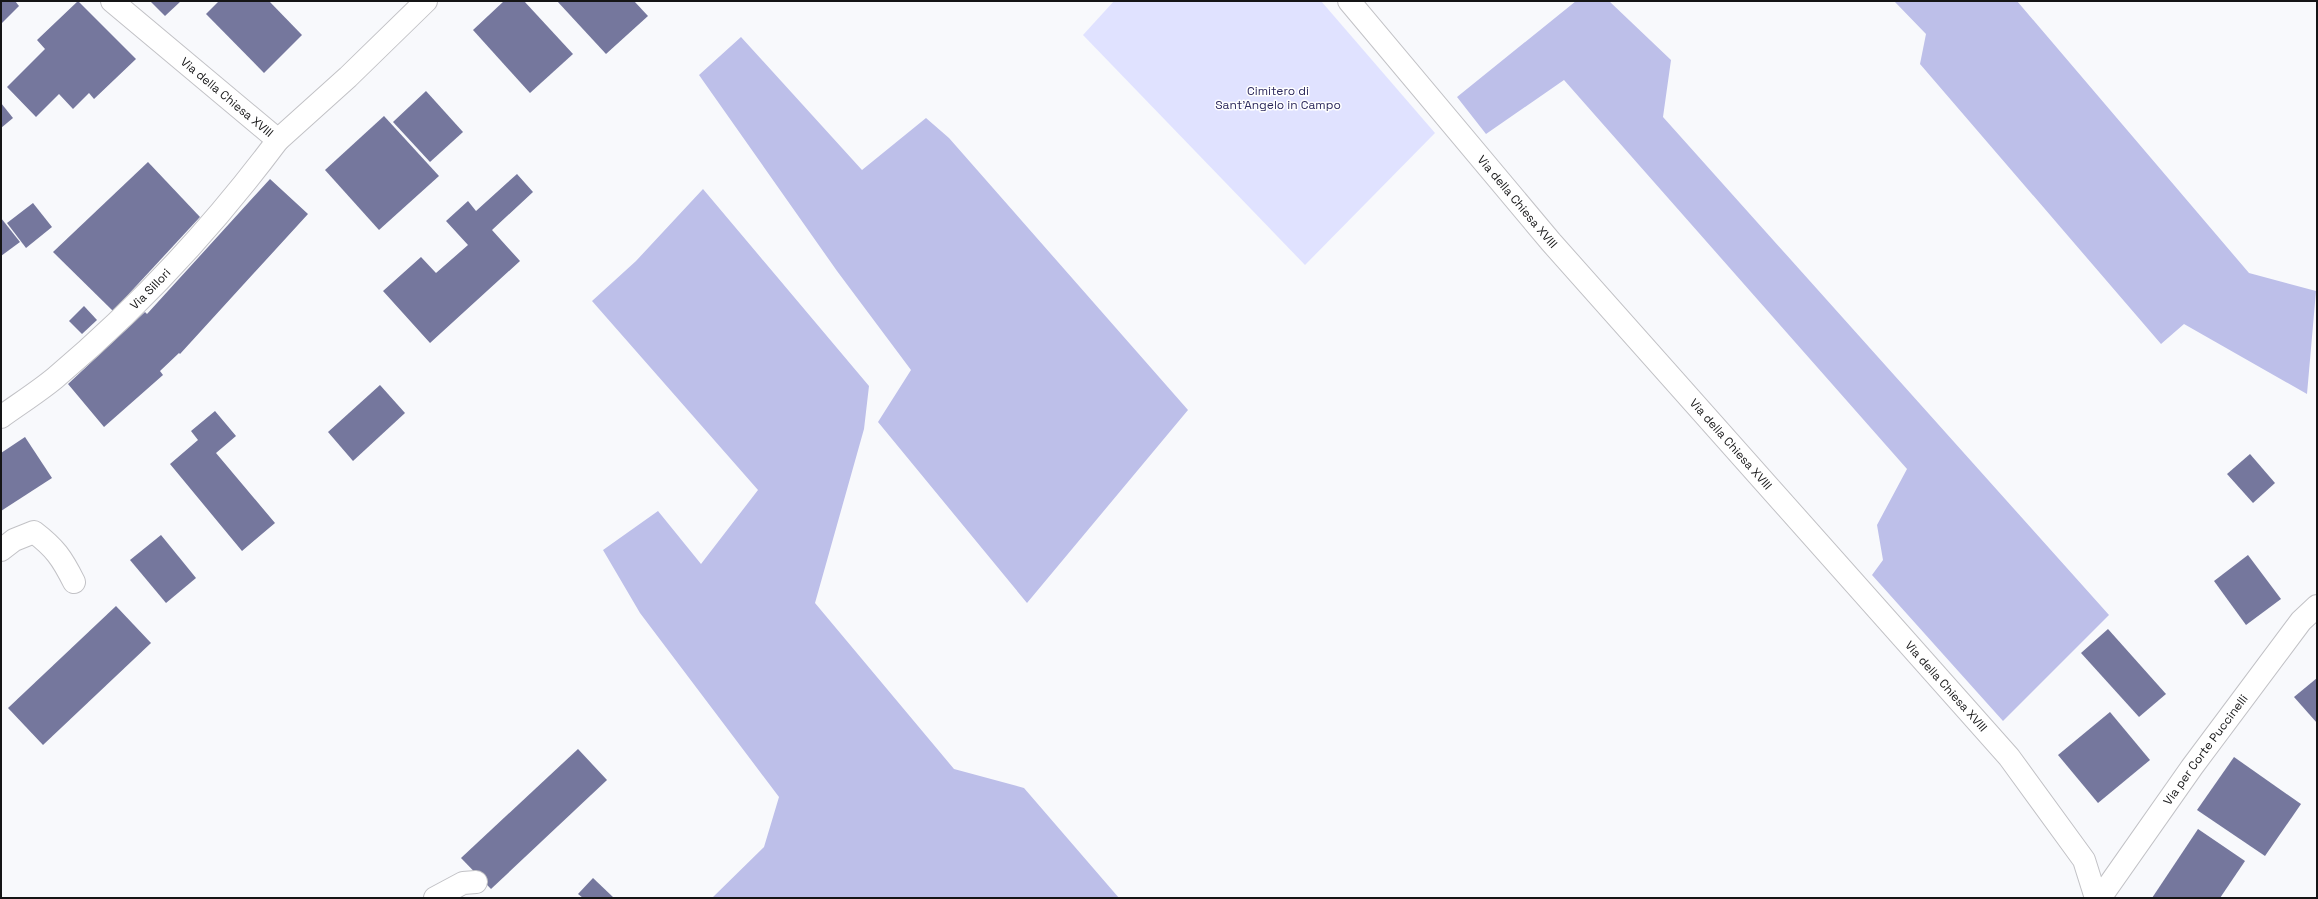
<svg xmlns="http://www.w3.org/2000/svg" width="2318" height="899" viewBox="0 0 2318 899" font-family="'Space Grotesk',sans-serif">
<rect width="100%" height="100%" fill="#f8f9fc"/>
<!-- green -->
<polygon fill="#e0e2ff" points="1114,1 1321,1 1435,133 1305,265 1083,35"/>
<!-- forest -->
<g fill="#bdbfe9">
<polygon points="1576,1 1609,1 1671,60 1663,117 2109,615 2003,721 1872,575 1883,560 1877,525 1907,469 1564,80 1486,134 1457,97"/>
<polygon points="1894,1 2017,1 2249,273 2316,291 2307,394 2184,324 2161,344 1920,64 1926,34"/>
<polygon points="741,37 862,170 926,118 949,138 1188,410 1027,603 878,422 911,370 837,271 699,75"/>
<polygon points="703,189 869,386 864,429 815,603 954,769 1024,788 1119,898 712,898 764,847 779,797 640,613 603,550 658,511 701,564 758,490 592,301 636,261"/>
</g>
<!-- building -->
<g fill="#75779d">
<polygon points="1,1 15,1 19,6 1,24"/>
<polygon points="78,1 136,59 94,99 89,93 73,109 59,94 36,117 7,87 45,49 37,40"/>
<polygon points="150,1 181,1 165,16"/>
<polygon points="219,1 269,1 302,35 264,73 206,14"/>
<polygon points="504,1 524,1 573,54 530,93 473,30"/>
<polygon points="557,1 634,1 648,16 606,54"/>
<polygon points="426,91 463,132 430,162 393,122"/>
<polygon points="1,103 13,118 1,128"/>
<polygon points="384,116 439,176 379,230 325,170"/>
<polygon points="148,162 200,217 113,311 53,252"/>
<polygon points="517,174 533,192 492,230 520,261 430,343 383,291 421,257 436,273 468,245 446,221 468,201 476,211"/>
<polygon points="270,179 308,214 180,354 179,353 160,371 163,375 104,427 68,384 145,312 147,314"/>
<polygon points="33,203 52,227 26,248 7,223"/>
<polygon points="1,218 20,242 1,256"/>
<polygon points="84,306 97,320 82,334 69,321"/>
<polygon points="380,385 405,413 353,461 328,432"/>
<polygon points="215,411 236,436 216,453 275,523 242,551 170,464 198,440 191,431"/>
<polygon points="25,437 52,478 1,511 1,453"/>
<polygon points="2250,454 2275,483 2253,503 2227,474"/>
<polygon points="161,535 196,578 166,603 130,560"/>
<polygon points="2248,555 2281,599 2246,625 2214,581"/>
<polygon points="116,606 151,643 43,745 8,708"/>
<polygon points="2108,629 2166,694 2139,717 2081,653"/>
<polygon points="2317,678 2317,723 2294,697"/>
<polygon points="2110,712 2150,760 2098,803 2058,755"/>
<polygon points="578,749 607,780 491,889 461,858"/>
<polygon points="2234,757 2301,804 2265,856 2197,810"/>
<polygon points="2198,829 2245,861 2220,898 2152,898"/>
<polygon points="593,878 614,898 583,898 578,894"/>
</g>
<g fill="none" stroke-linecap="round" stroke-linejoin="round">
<defs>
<g id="minor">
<path id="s1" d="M112,1L278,140L348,77L426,1"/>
<path id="s2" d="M1349,1L1551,242L2009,757L2084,860L2096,898"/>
<path id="s3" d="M1,417C19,404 38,392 55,378C138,308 213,227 278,140"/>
<path d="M1,550L14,540L34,532C55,548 62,558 74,582"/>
<polyline points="435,898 463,883 476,882"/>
<path id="s4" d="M2100,898L2192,767L2301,621L2317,606"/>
</g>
</defs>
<!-- minor casing -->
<use href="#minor" stroke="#c2c2c6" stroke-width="24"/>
<!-- minor -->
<use href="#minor" stroke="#fff" stroke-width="22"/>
</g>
<g text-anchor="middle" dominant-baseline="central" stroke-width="3" stroke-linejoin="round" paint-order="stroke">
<!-- park labels -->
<g font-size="12" fill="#2e2b5e" stroke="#fff">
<text x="1278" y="91">Cimitero di<tspan x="1278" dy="14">Sant'Angelo in Campo</tspan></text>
</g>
<!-- street labels -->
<g font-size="12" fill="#151516" stroke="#fff">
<text stroke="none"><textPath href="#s1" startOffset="150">Via della Chiesa XVIII</textPath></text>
<text stroke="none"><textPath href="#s2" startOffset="262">Via della Chiesa XVIII</textPath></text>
<text stroke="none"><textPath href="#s3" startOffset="197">Via Sillori</textPath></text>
<text stroke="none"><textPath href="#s2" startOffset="585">Via della Chiesa XVIII</textPath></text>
<text stroke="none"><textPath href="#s2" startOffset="909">Via della Chiesa XVIII</textPath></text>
<text stroke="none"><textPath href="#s4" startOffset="182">Via per Corte Puccinelli</textPath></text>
</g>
</g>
<!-- border -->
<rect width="2318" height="899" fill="none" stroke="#151516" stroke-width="4"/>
</svg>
